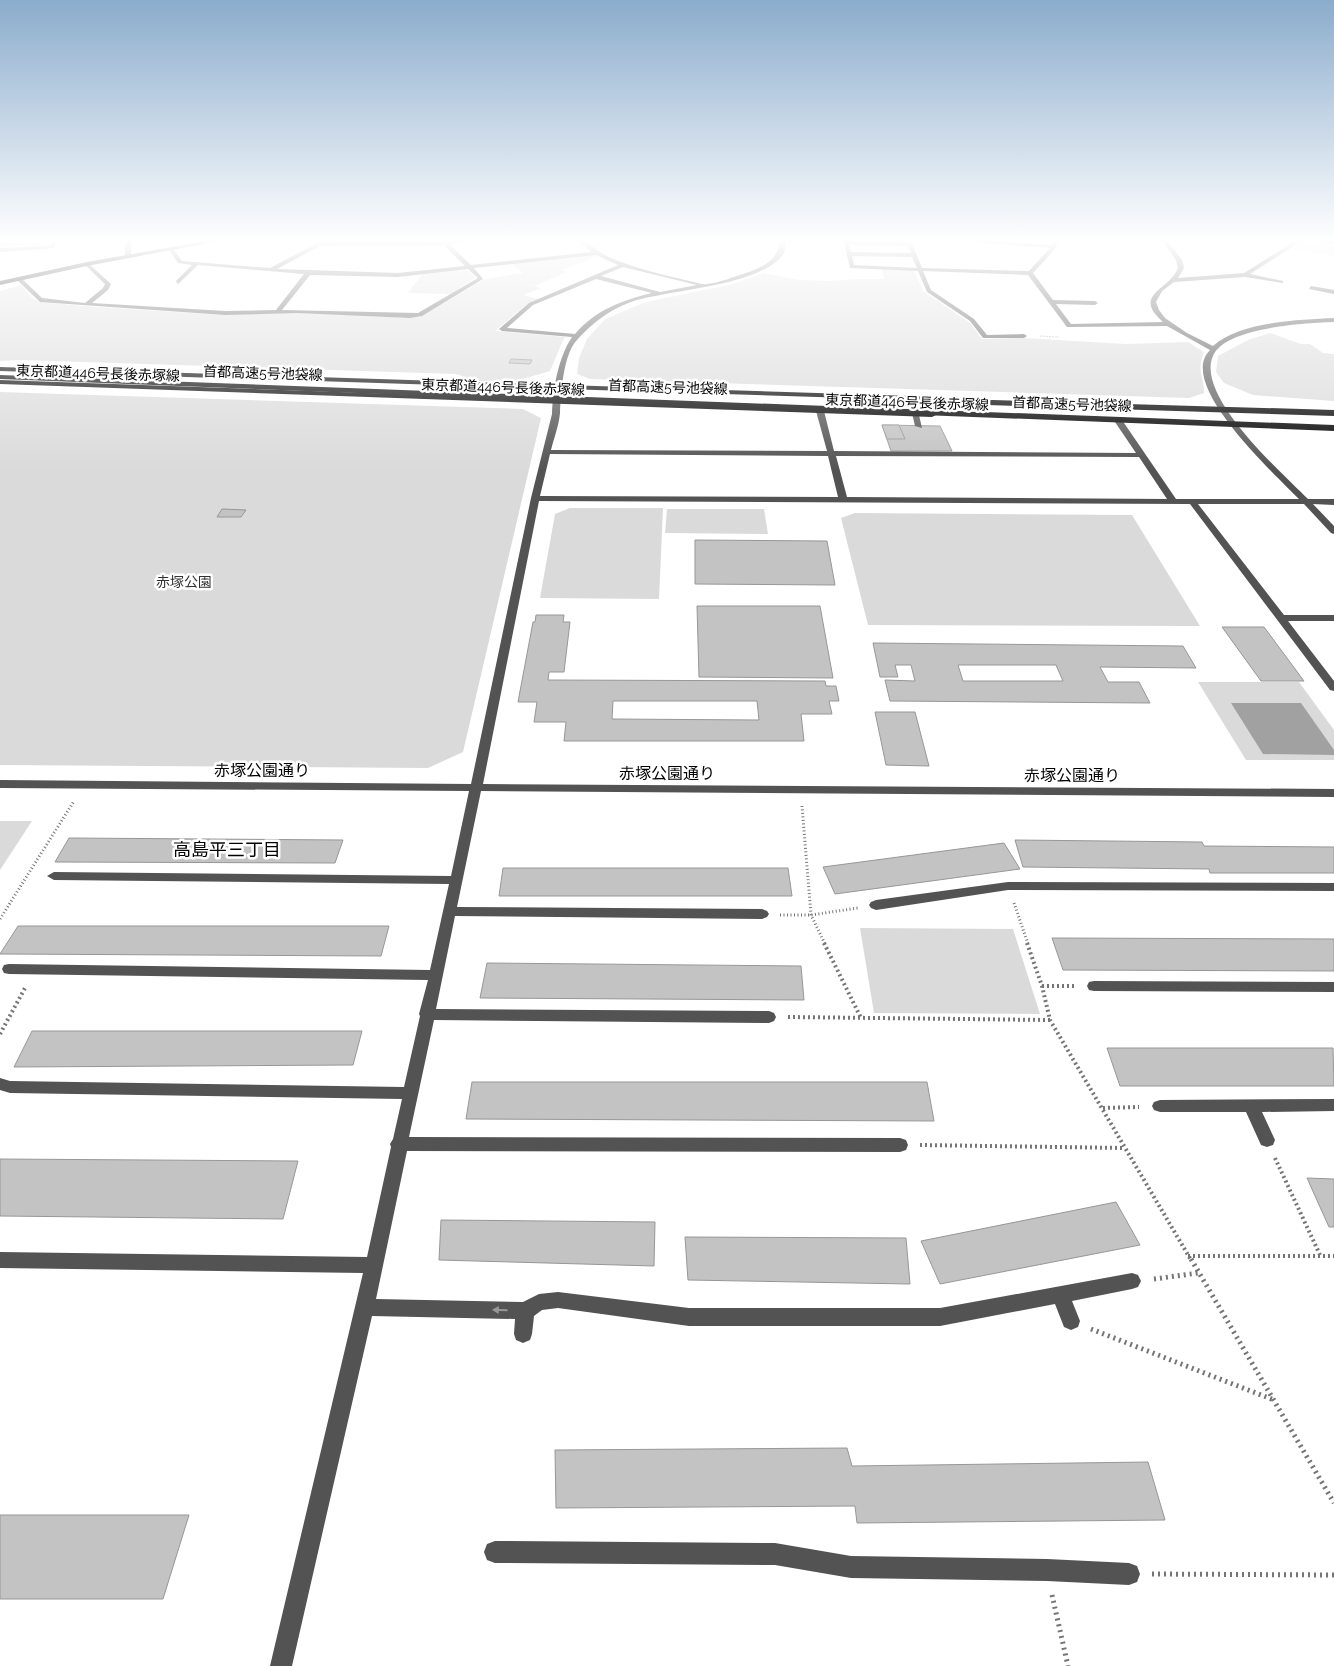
<svg xmlns="http://www.w3.org/2000/svg" width="1334" height="1666" viewBox="0 0 1334 1666" font-family="Raleway,'Noto Sans JP',sans-serif">
<rect width="100%" height="100%" fill="#fff"/>
<!-- green -->
<g fill="#dadada">
<polygon points="1307,240 1334,243 1334,256 1293,249"/>
<path d="M592,255L597,256L562,270L567,272L534,286L541,288L523,295L538,299L527,304L495,331L565,337C562,341 554,363 550,371L519,380L478,381L456,374L19,360L0,361V291L21,285L32,298L40,302L83,306L222,315L295,312L408,318L422,316L485,279L523,273L512,264Z"/>
<polygon points="462,269 467,270 475,278 450,294 408,293 423,273"/>
<path d="M882,269L914,270L923,291L970,323L982,339L1023,338L1126,344L1188,342L1204,352C1196,372 1204,374 1204,393L1189,398L590,379L577,374L579,358L587,339L605,319L646,302L733,284L764,273L799,280L830,281L858,279H884Z"/>
<polygon points="1270,333 1301,344 1310,344 1323,353 1334,354 1334,401 1253,395 1224,383 1216,372 1218,356 1248,340"/>
<polygon points="0,392 523,409 541,418 463,752 428,768 0,765"/>
<polygon points="570,508 663,508 659,599 540,598 555,514"/>
<polygon points="667,509 764,509 768,534 665,533"/>
<polygon points="855,513 1132,515 1200,626 868,625 841,518"/>
<polygon points="1198,682 1299,682 1334,730 1334,760 1246,760"/>
<polygon points="0,821 32,821 0,870"/>
<polygon points="860,928 1013,929 1040,1014 874,1013"/>
</g>
<!-- water -->
<polygon fill="#a1a1a1" points="1231,703 1301,703 1334,750 1334,755 1263,754"/>
<!-- building -->
<g fill="#c3c3c3" stroke="#979797" fill-rule="evenodd">
<polygon points="11,238 44,238 40,245 24,246 25,244 0,246 0,241 10,240"/>
<polygon points="511,359 532,360 530,364 509,363"/>
<polygon points="882,425 940,426 952,451 891,451"/>
<polygon points="882,425 899,425 905,439 887,439"/>
<polygon points="222,509 246,510 241,517 217,517"/>
<polygon points="695,540 827,541 835,585 695,584"/>
<polygon points="697,606 820,606 833,678 699,677"/>
<path d="M536,615H564L563,622H570L564,672H549L548,680L825,681L826,686H836L839,701H829L832,714H801L804,741H564L566,722H534L537,702H518L533,622H535ZM613,701H757L759,720L612,719Z"/>
<polygon points="1222,627 1264,627 1304,681 1261,681"/>
<path d="M873,643L1183,646L1196,668L1100,667L1108,682H1139L1150,703L890,701L885,680L915,681L911,665H895L898,677H880ZM958,665H1056L1063,681H963Z"/>
<polygon points="875,712 915,712 929,766 886,765"/>
<polygon points="69,838 343,840 335,863 55,862"/>
<polygon points="1015,840 1202,842 1204,846 1334,847 1334,873 1210,873 1209,869 1023,867"/>
<polygon points="1004,843 1020,869 835,894 823,867"/>
<polygon points="503,868 788,868 792,896 499,896"/>
<polygon points="18,926 389,926 381,956 0,954"/>
<polygon points="1052,938 1334,939 1334,971 1063,970"/>
<polygon points="487,963 801,966 804,1000 480,998"/>
<polygon points="32,1031 362,1031 353,1065 14,1067"/>
<polygon points="1107,1048 1333,1048 1334,1086 1120,1086"/>
<polygon points="472,1082 927,1082 934,1121 466,1119"/>
<polygon points="0,1159 298,1161 283,1219 0,1216"/>
<polygon points="1307,1178 1334,1179 1334,1227 1329,1227"/>
<polygon points="1116,1202 1140,1245 940,1284 921,1241"/>
<polygon points="441,1220 655,1222 654,1266 439,1260"/>
<polygon points="685,1237 906,1238 910,1284 688,1280"/>
<polygon points="847,1448 852,1466 1148,1462 1165,1520 857,1523 855,1506 556,1508 555,1450"/>
<polygon points="0,1515 189,1515 163,1599 0,1599"/>
</g>
<g fill="none" stroke-linecap="round" stroke-linejoin="round">
<!-- path-far3 -->
<polyline stroke="#757575" stroke-width="1" stroke-dasharray="0.5 1" stroke-linecap="butt" points="1040,336 1059,337"/>
<!-- path-far2 -->
<g stroke="#757575" stroke-width="3" stroke-dasharray="1 2.5" stroke-linecap="butt">
<polyline points="802,806 811,915 825,944"/>
<polyline points="1014,903 1028,944"/>
<polyline points="780,915 811,915 858,908"/>
<polyline points="0,919 74,801"/>
</g>
<!-- path-far1 -->
<g stroke="#757575" stroke-width="4" stroke-dasharray="2 3" stroke-linecap="butt">
<polyline points="824,943 861,1018"/>
<polyline points="1027,943 1042,986 1050,1020 1191,1260"/>
<polyline points="1042,986 1076,986"/>
<polyline points="788,1017 1050,1020"/>
<polyline points="0,1034 25,988"/>
<polyline points="1103,1108 1139,1107"/>
<polyline points="920,1145 1125,1148"/>
<polyline points="1275,1158 1320,1255"/>
<polyline points="1188,1256 1334,1256"/>
</g>
<!-- path -->
<g stroke="#757575" stroke-width="5" stroke-dasharray="2 4" stroke-linecap="butt">
<polyline points="1191,1259 1334,1503"/>
<polyline points="1154,1279 1198,1273"/>
<polyline points="1091,1329 1274,1400"/>
<polyline points="1152,1574 1334,1575"/>
<polyline points="1052,1595 1068,1666"/>
</g>
<!-- minor -->
<g fill="#535353" fill-rule="evenodd">
<polygon points="53,238 58,238 54,248 0,252 0,248 50,246"/>
<polygon points="125,238 131,238 131,256 128,258 125,256"/>
<polygon points="203,238 208,238 203,245 200,243"/>
<path d="M478,238H498L449,244L471,265L592,252L574,238C585,238 596,251 607,256C635,269 672,277 702,284C711,286 739,275 749,272C768,265 779,258 780,238H786C785,243 786,249 784,253C762,287 668,289 631,302C609,310 591,324 577,340C563,355 561,393 560,413C559,425 554,438 551,450L827,451L816,411L820,409L824,411L834,451L1136,453L1115,422L1119,420H1122L1176,499H1299C1277,476 1175,384 1210,350L1167,326L1067,327L1028,275L923,271L931,290L974,319L987,335L1024,334L1027,336L1024,338H983L970,321L927,292L918,271L850,268L843,238H848V241L906,242L905,238H910L922,268L1029,271L1050,248L920,238H948L1052,245V238H1058L1056,248L1033,273L1053,300L1095,301L1098,303L1095,305L1056,304L1071,324L1163,322C1131,294 1170,290 1178,268L1176,260L1160,238H1165L1182,260L1184,268L1178,278L1244,273L1300,238H1306L1250,274L1283,281V283L1245,277L1174,282L1162,291L1156,302L1159,310L1165,318L1187,333L1213,346C1240,321 1299,320 1334,318V322C1306,323 1225,327 1213,356C1195,396 1282,473 1308,499H1334V505L1313,504L1334,526V534L1331,533L1304,504H1198L1284,615H1334V621H1288L1334,681V691L1330,690L1190,504L539,501L483,784L1334,789V797L481,791L457,907L762,909L767,911L769,914L767,917L762,919L455,916L436,1009L769,1011L774,1013L776,1017L774,1021L769,1023L434,1020L409,1137L900,1138L906,1140L908,1145L906,1150L900,1152L407,1151L376,1299L523,1302L539,1294L558,1292L689,1308H940L1132,1273L1138,1275L1141,1281L1138,1287L1132,1289L1072,1301L1080,1321L1078,1327L1071,1330L1064,1327L1055,1304L940,1326H689L558,1308L542,1310L534,1316L532,1334L530,1340L523,1343L516,1340L514,1334L515,1319L372,1316L292,1666H270L363,1273L0,1268V1252L367,1257L391,1147L390,1144L393,1139L402,1099L10,1093L0,1090V1078L10,1081L404,1087L420,1016L419,1014L428,980L9,974L4,973L2,969L4,965L9,964L430,970L449,884L54,880L47,876L54,872L451,876L469,791L0,788V780L471,784L531,498L552,414C553,389 558,358 572,337L502,331L499,329L529,303L618,265L596,255L474,268L483,279L422,316L410,318L297,313L225,315L40,302L16,279L21,278L42,298L85,303L103,288L105,284L85,265L87,262L111,284L108,290L92,303L225,311L276,310L304,274L198,265L178,284L176,281L192,265L178,263L168,249L173,248L182,261L270,268L319,242L445,241ZM444,245L465,266L398,273L277,269L320,246ZM849,245L908,246L911,253L851,252ZM852,256L912,257L917,268L854,265ZM623,267L697,285L660,292L601,276ZM468,269L478,278L418,313L282,310L310,275L398,277ZM596,279L652,293C623,300 595,310 575,334L507,328L533,305ZM550,454L828,456L838,497L540,496ZM836,456L1139,457L1167,499L847,497Z"/>
<polygon points="1307,238 1334,240 1334,244 1309,240"/>
<polygon points="1311,286 1334,290 1334,294 1309,289"/>
<polygon points="912,413 919,415 922,428 915,426"/>
<polygon points="1008,882 1334,883 1334,891 1008,890 876,910 871,908 869,905 871,902 876,900"/>
<polygon points="1094,981 1334,982 1334,992 1094,991 1089,990 1087,986 1089,982"/>
<polygon points="1334,1099 1334,1111 1262,1112 1275,1140 1273,1145 1267,1147 1261,1145 1246,1112 1160,1112 1154,1110 1152,1106 1154,1102 1160,1100"/>
<polygon points="495,1541 775,1543 851,1556 1047,1559 1129,1563 1137,1566 1140,1574 1137,1582 1129,1585 1047,1581 851,1578 775,1565 495,1563 487,1560 484,1552 487,1544"/>
</g>
<!-- major -->
<g fill="#000" fill-rule="evenodd">
<polygon points="223,238 235,238 87,266 0,285 0,281 87,262"/>
<polygon points="0,367 975,398 979,400 975,402 0,371"/>
<polygon points="0,380 932,413 936,415 932,417 0,384"/>
</g>
<!-- highway -->
<g fill="#000" fill-rule="evenodd">
<polygon points="0,375 1334,425 1334,431 0,379"/>
<polygon points="959,399 1334,410 1334,416 956,404 955,402"/>
</g>
</g>
<!-- one-way arrows -->
<defs><path id="oneway-solid" d="M-6-.8H1V-3.2L6.5 0L1 3.2V.8H-6Z" transform="scale(1.25)"/></defs>
<use fill="#989898" href="#oneway-solid" transform="translate(500 1310) rotate(-178)"/>
<!-- sky -->
<linearGradient id="sky" x2="0" y2="1"><stop stop-color="#8baccc"/><stop offset="0.51" stop-color="#fff"/><stop offset="1" stop-color="#fff" stop-opacity="0"/></linearGradient>
<rect width="1334" height="471" fill="url(#sky)"/>
<g text-anchor="middle" dominant-baseline="central" stroke-width="5" stroke-linejoin="round" paint-order="stroke">
<!-- far-street labels -->
<g font-size="14" fill="#000" stroke="#fff">
<text transform="translate(98 373) rotate(2)">東京都道446号長後赤塚線</text>
<text transform="translate(263 373) rotate(2)">首都高速5号池袋線</text>
<text transform="translate(503 387) rotate(2)">東京都道446号長後赤塚線</text>
<text transform="translate(668 387) rotate(2)">首都高速5号池袋線</text>
<text transform="translate(907 402) rotate(2)">東京都道446号長後赤塚線</text>
<text transform="translate(1072 404) rotate(2)">首都高速5号池袋線</text>
</g>
<!-- far-park labels -->
<g font-size="14" fill="#313131" stroke="#fff">
<text x="184" y="582">赤塚公園</text>
</g>
<!-- street labels -->
<g font-size="16" fill="#000" stroke="#fff">
<text x="262" y="770">赤塚公園通り</text>
<text x="667" y="773">赤塚公園通り</text>
<text x="1072" y="775">赤塚公園通り</text>
</g>
<!-- neighbourhood labels -->
<g font-size="18" fill="#000" stroke="#fff">
<text x="227" y="849">高島平三丁目</text>
</g>
</g>
</svg>
